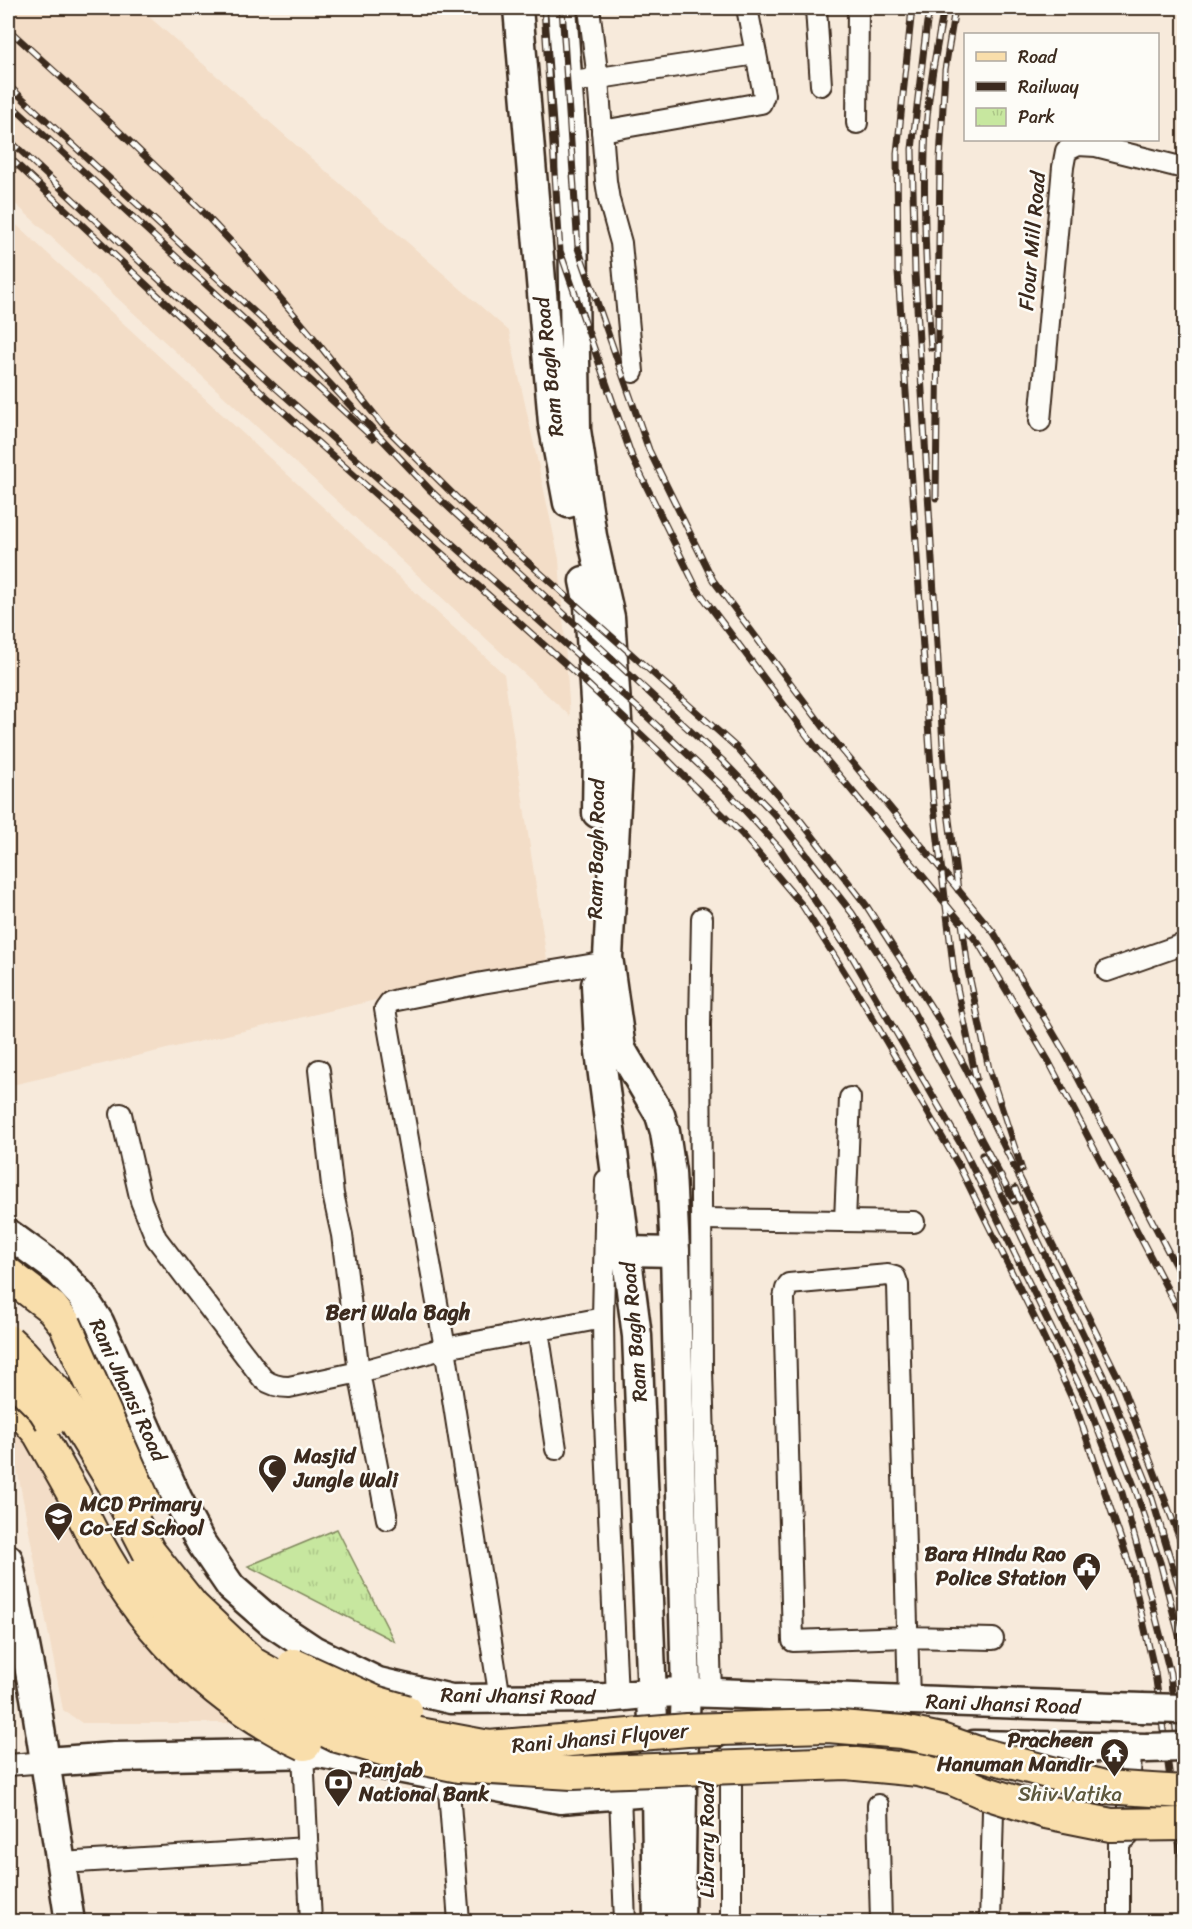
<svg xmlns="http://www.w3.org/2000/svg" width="1192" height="1929" viewBox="0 0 1192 1929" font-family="Sriracha,sans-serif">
<defs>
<pattern id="park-tufts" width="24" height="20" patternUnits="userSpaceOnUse" patternTransform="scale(1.5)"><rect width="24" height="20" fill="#c7e79f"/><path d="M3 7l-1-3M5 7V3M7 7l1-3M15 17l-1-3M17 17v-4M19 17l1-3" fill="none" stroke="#acc688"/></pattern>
</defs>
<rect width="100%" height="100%" fill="#f7eadb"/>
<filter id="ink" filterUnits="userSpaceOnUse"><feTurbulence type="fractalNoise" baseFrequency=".0167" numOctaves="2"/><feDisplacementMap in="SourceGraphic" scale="12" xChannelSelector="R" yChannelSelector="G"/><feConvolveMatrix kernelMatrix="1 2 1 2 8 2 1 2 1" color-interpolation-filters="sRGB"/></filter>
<g filter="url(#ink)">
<!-- built -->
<g fill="#f3ddc7">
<polygon points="8,8 139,8 509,331 559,559 570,716 8,197"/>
<polygon points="8,217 504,674 547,960 8,1086"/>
<polygon points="8,1421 31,1442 229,1713 229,1723 82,1723 63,1710"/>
</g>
<!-- park -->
<polygon fill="url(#park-tufts)" stroke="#81885e" stroke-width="1.5" points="337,1529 394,1641 248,1566"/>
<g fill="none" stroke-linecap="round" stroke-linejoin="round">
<defs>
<g id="street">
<polyline points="589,8 598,79 606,181 609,200 621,243 633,372"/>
<polyline points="747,8 756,54"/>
<polyline points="816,8 821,85"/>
<polyline points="567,83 756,54 764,95 761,103 602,131"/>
<polyline points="857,123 858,8"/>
<polyline points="1040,421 1063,167 1066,151 1078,145 1096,146 1184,168"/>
<polyline points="702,918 700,1025 702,1370 711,1694"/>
<polyline points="1107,971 1184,944"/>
<polyline points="319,1070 333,1194 342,1235 359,1372 387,1519"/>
<path d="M121,1114L141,1201L156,1238L263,1379C271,1385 278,1387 289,1387L359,1372L445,1348L603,1318"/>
<polyline points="606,1180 603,1318 604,1399 617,1697"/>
<polyline points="702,1219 914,1222"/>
<polyline points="845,1221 850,1098"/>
<polyline points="538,1330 556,1449"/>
<polyline points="500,1699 445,1348 385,1009 390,1002 397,1000 482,983 595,964"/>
<polyline points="909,1701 898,1285 895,1277 888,1275 789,1284 786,1289 784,1298 793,1641 907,1637 993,1639"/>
<polyline points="303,1753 311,1922"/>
<polyline points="731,1759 731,1922"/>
<polyline points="8,1765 46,1762"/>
<polyline points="448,1777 459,1922"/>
<polyline points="620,1795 625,1922"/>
<polyline points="878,1805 881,1922"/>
<polyline points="61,1863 307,1848"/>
<polyline points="990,1922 993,1811"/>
<polyline points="1119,1922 1119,1843 1128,1836 1131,1749"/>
</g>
<g id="secondary">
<polyline points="518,8 553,423 568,503"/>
<polyline points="562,8 572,144 576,430 592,536 610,617 619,749 608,957 621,1049 660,1115 665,1132 671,1172 675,1252 686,1692 682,1789 680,1922"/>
<polyline points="584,581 589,605 598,748 597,813"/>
<polyline points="596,985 599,1044 637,1336 656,1793 658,1922"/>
<polyline points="10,1235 58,1270 82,1296 99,1322 177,1498 201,1543 231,1587 271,1622 313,1650 378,1682 451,1699 606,1698 653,1693 686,1692 1142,1708"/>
<polyline points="627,1251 675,1252"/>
<polyline points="8,1559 35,1697 70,1922"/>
<polyline points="974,1745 1146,1748"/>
<polyline points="46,1762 115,1757 319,1753 560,1799 675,1790"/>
<polyline points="713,1770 749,1749 892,1742"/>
</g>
<g id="primary">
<polyline points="8,1274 52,1308 65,1324"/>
<polyline points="8,1396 39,1433 74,1495"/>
</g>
</defs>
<!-- street casing -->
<use href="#street" stroke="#3b2a1e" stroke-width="24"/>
<!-- secondary casing -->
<use href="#secondary" stroke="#3b2a1e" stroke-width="33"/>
<!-- primary casing -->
<use href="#primary" stroke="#3b2a1e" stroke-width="36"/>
<!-- street -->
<use href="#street" stroke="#fdfcf7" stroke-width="20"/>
<!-- secondary -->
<use href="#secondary" stroke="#fdfcf7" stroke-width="28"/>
<!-- primary -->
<use href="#primary" stroke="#f9deab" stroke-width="32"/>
<defs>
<g id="rail">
<polyline points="544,8 560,251 632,457 697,589 814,745 979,944 1049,1062 1184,1321"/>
<polyline points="562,8 578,248 649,450 713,580 828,733 994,933 1065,1053 1184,1282"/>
<polyline points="912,8 897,153 898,272 933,798 954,973 976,1078"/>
<polyline points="931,8 927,22 912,149 915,273 946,796 958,890"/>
<polyline points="8,29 99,112 200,209 249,261 313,337 382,424 466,507 736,747 800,820 866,905 936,1015 965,1067 1120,1381 1184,1550"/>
<polyline points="8,85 314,367 431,491 722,760 776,816 852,913 900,987 1014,1201"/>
<polyline points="8,102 373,438"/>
<polyline points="8,139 276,388 639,709 729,793 781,850 850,953 963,1148 1087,1401 1122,1493 1143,1567 1170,1673 1184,1805"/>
<polyline points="8,156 268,398 581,678 663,755 742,834 802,905 859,995 959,1166 1036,1321 1076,1407 1131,1569 1155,1673 1184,1876"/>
<path d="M931,348C927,283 923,217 925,152C926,104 935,55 944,8"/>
<polyline points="936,498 940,160 945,70 955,8"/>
<polyline points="962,923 968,970 989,1069 1022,1170"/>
<polyline points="982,1155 1098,1394 1135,1488 1160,1562 1184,1654"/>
<polyline points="1015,1188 1025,1213 1109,1388 1148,1485 1184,1604"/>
</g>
</defs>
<!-- rail casing -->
<use href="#rail" stroke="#3b2a1e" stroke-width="7"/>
<!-- rail -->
<use href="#rail" stroke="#fdfcf7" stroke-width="4.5" stroke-dasharray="14" stroke-linecap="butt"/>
<defs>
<g id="secondary-bridge">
<polyline points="1142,1708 1184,1709"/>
<polyline points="1146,1748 1184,1747"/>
</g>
<g id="primary-bridge">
<polyline points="65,1324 144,1501"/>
<polyline points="8,1341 23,1355 61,1397 113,1482 149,1552 192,1606 253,1664 343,1715 414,1733 489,1747 687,1730 828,1726 902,1732 941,1740 984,1755 1104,1787 1184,1792"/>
<polyline points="8,1373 44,1409 51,1420"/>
<path d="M74,1495C120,1602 197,1694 305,1744"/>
<polyline points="140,1575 178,1625 244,1683 288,1712 337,1736 396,1753 459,1766 572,1773 846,1763 919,1770 953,1779 983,1792 1046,1812 1111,1825 1184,1824"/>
<polyline points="294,1665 375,1702 406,1711"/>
</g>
</defs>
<!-- secondary-bridge casing -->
<use href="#secondary-bridge" stroke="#3b2a1e" stroke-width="33" stroke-linecap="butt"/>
<!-- primary-bridge casing -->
<use href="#primary-bridge" stroke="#3b2a1e" stroke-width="36" stroke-linecap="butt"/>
<!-- secondary-bridge -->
<use href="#secondary-bridge" stroke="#fdfcf7" stroke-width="28"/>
<!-- primary-bridge -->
<use href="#primary-bridge" stroke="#f9deab" stroke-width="32"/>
</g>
</g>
<!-- icons -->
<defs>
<symbol id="mosque-pin" viewBox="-11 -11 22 30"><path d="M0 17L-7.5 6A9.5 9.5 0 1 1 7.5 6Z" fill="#3b2a1e" stroke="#fdfcf7"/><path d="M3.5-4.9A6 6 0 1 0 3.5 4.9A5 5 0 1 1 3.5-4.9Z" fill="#fff"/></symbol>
<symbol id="school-pin" viewBox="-11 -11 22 30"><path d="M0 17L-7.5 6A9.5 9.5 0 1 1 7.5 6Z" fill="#3b2a1e" stroke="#fdfcf7"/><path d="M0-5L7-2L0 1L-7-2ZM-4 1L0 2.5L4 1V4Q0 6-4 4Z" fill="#fff"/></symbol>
<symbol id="civic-pin" viewBox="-11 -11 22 30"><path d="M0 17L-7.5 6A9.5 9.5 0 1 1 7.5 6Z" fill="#3b2a1e" stroke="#fdfcf7"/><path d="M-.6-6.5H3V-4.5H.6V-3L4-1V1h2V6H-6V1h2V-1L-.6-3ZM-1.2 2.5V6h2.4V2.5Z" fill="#fff"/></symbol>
<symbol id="temple-pin" viewBox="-11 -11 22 30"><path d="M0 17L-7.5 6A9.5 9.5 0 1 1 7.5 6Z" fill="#3b2a1e" stroke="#fdfcf7"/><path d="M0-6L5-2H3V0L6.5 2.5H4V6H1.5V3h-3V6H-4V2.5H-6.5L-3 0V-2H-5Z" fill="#fff"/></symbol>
<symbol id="bank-pin" viewBox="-11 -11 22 30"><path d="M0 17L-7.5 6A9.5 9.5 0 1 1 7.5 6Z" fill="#3b2a1e" stroke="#fdfcf7"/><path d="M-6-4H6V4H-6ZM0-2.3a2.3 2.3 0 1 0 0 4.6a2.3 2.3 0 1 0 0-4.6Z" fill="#fff"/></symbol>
</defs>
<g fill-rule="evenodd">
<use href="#mosque-pin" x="256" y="1452" width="33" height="45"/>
<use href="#school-pin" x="42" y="1500" width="33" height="45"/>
<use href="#civic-pin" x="1070" y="1550" width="33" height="45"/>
<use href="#temple-pin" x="1098" y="1736" width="33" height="45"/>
<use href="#bank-pin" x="322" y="1766" width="33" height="45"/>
</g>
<g text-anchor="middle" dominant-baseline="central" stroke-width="5" stroke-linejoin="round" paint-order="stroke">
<!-- street labels -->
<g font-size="21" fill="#3b2a1e" stroke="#fdfcf7">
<text transform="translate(1032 241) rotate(-85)">Flour Mill Road</text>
<text transform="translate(549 367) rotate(-96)">Ram Bagh Road</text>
<text transform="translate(596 849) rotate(-89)">Ram Bagh Road</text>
<text transform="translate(634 1332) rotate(-95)">Ram Bagh Road</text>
<text transform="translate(128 1390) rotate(65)">Rani Jhansi Road</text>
<text transform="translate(518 1696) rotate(1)">Rani Jhansi Road</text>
<text transform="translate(1003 1704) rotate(2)">Rani Jhansi Road</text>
<text transform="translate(600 1738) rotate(-5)">Rani Jhansi Flyover</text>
<text transform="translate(707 1840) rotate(-90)">Library Road</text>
</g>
<!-- poi labels -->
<g font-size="21" font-weight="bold" fill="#3b2a1e" stroke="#fdfcf7" text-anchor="start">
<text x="294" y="1456">Masjid<tspan x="294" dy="24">Jungle Wali</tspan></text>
<text x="80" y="1504">MCD Primary<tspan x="80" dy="24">Co-Ed School</tspan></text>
<text x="1066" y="1554" text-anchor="end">Bara Hindu Rao<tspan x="1066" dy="24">Police Station</tspan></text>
<text x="1093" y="1740" text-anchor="end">Pracheen<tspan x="1093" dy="24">Hanuman Mandir</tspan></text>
<text x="359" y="1770">Punjab<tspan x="359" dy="24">National Bank</tspan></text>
</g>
<!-- park labels -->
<g font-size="21" fill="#5e593e" stroke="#fdfcf7">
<text x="1070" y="1794">Shiv Vatika</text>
</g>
<!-- neighbourhood labels -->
<g font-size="22" font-weight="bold" fill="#3b2a1e" stroke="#fdfcf7">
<text x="398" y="1312">Beri Wala Bagh</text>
</g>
</g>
<!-- margin -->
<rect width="1192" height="1929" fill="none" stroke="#fdfcf7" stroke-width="30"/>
<rect x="15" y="15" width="1162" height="1899" fill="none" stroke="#3b2a1e" stroke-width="2" filter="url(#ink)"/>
<!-- legend -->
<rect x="964" y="33" width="195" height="108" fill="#fdfcf7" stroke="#afa8a0" stroke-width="1.5"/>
<rect x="976" y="52" width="30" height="9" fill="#f9deab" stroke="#afa8a0" stroke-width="1.5"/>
<text x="1018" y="63" font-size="18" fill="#3b2a1e">Road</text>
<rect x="976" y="82" width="30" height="9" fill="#3b2a1e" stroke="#afa8a0" stroke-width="1.5"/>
<text x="1018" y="93" font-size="18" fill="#3b2a1e">Railway</text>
<rect x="976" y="108" width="30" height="18" fill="url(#park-tufts)" stroke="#afa8a0" stroke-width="1.5"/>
<text x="1018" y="123" font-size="18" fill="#3b2a1e">Park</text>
</svg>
